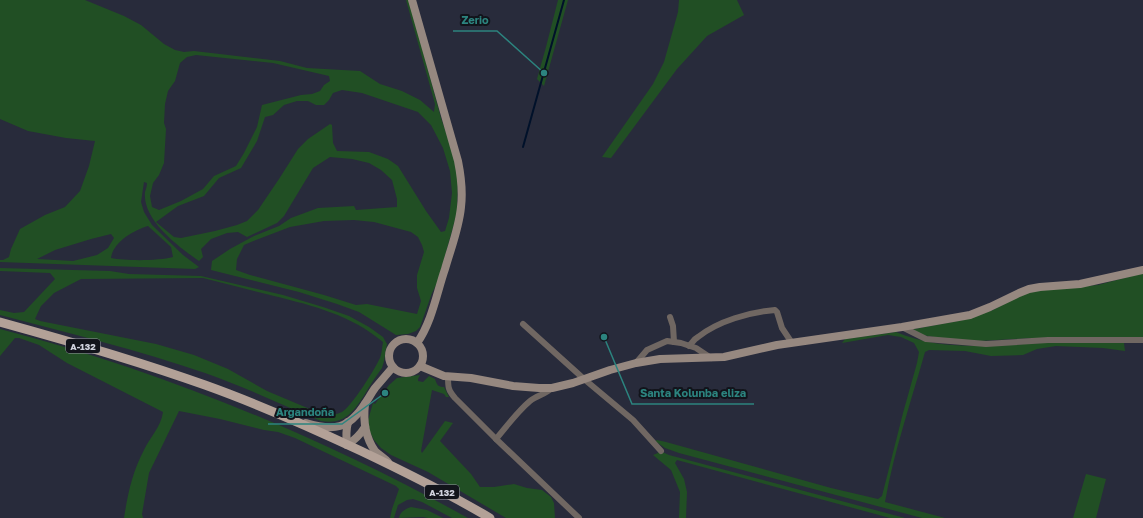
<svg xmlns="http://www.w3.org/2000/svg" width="1143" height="518" viewBox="0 0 1143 518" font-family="'Golos Text',sans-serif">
<rect width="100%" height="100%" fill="#282b3b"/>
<!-- green -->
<g fill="#214f24" fill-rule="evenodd">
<path d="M0,0H85L124,16L141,25L164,44L175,50L184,52L194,51L280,61L307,68L360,71L380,84L402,91L420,100L434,112L435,104L406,0H409L441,118L453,153L458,176L457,213L438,281L432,293L420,327L416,331L408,334L396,335L359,312L337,304L299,292L211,270L212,261L230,249L254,236L279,226L291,218L318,208L354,206L356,210L397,207V199L392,180L381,170L369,163L352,159L330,157L313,168L284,216L277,223L247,237L238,232L227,233L211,239L201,249L203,257L199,261C179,247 142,220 145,192C146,189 147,186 147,183L144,182L141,202L144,212L152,225L183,255L199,267L195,269L0,262V260H3L9,257L11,249L20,229L45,215L65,207L80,191L89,166L95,141L66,138L28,131L0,119ZM196,55L273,63L329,76L330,81L324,85L320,91L312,94L301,95L262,105L257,127L244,153L236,166L214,176L203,189L181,201L159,210L152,207L150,196L153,183L159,175L164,163L166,129L164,123L165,104L168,91L175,81L180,63L187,57ZM342,90L362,93L418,112L431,125L443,148L450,171L452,193L449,218L445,231L441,232L426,211L398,166L388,159L369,152L337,151L333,143L332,125L330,124L308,139L298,149L279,179L258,210L247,221L237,225L215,231L181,238L174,237L156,222L178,206L204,196L219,178L241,168L257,141L265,117L273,115L284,105L297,101H308L316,105H324L329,100L333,93ZM354,220L374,222L411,232L418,237L422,245L424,252L417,275V288L421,301L417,314L367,304L356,305L324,295L250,275L236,270L237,259L244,245L251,242L290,227L324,221ZM148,226L171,247L173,257C158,261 126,261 111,258C113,242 134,230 148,226ZM111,234L114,238L108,248L97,255L73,261L37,259L55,250L91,239Z"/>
<polygon points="558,0 568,0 544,86 537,79 546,47"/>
<polygon points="679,0 737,0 744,15 707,36 677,69 611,158 602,157 653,84 664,62 678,12"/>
<path d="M0,268L110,271L129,274L201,276L283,295L323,307L349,316L369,327L383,337L387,344C385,352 385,360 382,368C376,376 370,385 365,394C353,412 345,425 321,421C282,405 245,387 205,373C138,350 69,333 0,315V310L14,313L24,312L55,279L50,273L0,271ZM203,278C227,284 250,290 274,296C314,306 351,315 383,342C382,347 382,353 380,358C375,369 352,406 342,412C336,415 330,415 324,415L267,391L228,369L194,355L156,344L40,321L35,319L41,306L54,293L81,279Z"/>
<polygon points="1143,273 1143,338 1034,338 979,341 945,339 917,334 909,330 963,320 993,310 1010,301 1016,296 1040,290 1098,285"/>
<path d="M0,329C162,371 322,437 468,518H452L422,502L413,499L407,500L398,505L394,518H390L392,509L399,489L396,486L295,438L278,432L264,430L220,419L179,411L149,473L142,514L143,518H124C128,493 132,473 144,450C150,437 161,427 163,412L67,363L39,345L19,338H15L0,356Z"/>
<path d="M896,332C950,355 1009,343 1066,342C1085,341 1105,342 1124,343L1125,351L1103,348L1056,346L1037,349L1023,355L991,356L965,351L929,350L925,352C911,402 894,451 885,502L945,518H922L679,453L665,448L655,441L657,440L666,442L831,488L878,499L882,496L903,413L917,363L919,352L914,343L901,337L888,335L842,343L845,339Z"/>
<path d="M420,375L418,379V381L423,382L429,376L435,379C437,385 438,387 444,387L449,397H446L444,394L432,390L421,451L422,453L445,421L453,423L440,441L471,474L480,487H494L514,484L527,488L542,490L551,497L554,503L555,518H506L428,472L391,455L381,448L374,440L369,430L368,420L373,403L375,404L389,385L397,378Z"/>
<polygon points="658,450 669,455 905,518 890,518 677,460 675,463 684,479 687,492 686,518 679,518 680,492 671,470 653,455 658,453"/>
<polygon points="1086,474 1106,479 1096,518 1073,518"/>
<path d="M411,507L427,510L443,518H428L423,517L399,518C400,512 405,509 411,507Z"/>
</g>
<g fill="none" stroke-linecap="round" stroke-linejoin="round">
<!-- stream -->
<polyline stroke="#00112a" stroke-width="2" points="523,147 564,0"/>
<!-- street -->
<g stroke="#706762" stroke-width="6">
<polyline points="670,317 673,326 674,342"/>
<polyline points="523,324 584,379 633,420 661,451"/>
<polyline points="902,327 926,339 986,344 1048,340 1143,340"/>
<path d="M689,346C692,343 694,339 698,337C718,321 750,312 775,310L777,312L782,328L792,343"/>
<polyline points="636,363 647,350 667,341 681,343 696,348 711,358"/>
<path d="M448,376C448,387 448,390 455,398L496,439L579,518"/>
<path d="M496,439C507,426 517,412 530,401C537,395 545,395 552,388"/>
</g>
<!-- secondary -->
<g stroke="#968880" stroke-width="8">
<path d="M412,0L458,161C461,176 463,191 461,207C459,228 451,248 445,269C437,292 432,322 417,343"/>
<circle cx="406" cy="356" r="17"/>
<polyline points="420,366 444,376 471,378 513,386 539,388 552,388 573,383 610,370 636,363 660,359 724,357 777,345 902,327 970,315 990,307 1019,293 1029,289 1040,287 1080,284 1143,270"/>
<path d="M365,404C363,421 365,437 375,451C379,455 384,458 388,462"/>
<path d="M348,422C346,430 346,437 347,445C355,440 360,435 365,427"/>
<path d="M306,423C316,426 329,429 340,426C357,421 366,401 375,388C381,381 387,374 393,367"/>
</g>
<!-- primary -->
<path stroke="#b3a197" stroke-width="9" d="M0,322C69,341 138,361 205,385C258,404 310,427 361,451C405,472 448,493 490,518"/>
</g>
<g text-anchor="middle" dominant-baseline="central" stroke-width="4" stroke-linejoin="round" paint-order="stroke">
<!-- shield labels -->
<g fill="#12141b" stroke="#989aa4" stroke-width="1">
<rect x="66" y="339" width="34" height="14" rx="3"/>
<rect x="425" y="485" width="34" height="14" rx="3"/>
</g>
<g font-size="9" font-weight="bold" fill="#d1d3de">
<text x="83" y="346">A-132</text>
<text x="442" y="492">A-132</text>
</g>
</g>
<!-- callouts -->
<path fill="none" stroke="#2c847f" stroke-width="1.5" d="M544 73L497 31H453M604 337L632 404H754M385 393L342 424H268"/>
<g fill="#2c847f" stroke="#12141b" stroke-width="1.5">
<circle cx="544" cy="73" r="4"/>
<circle cx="604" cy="337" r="4"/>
<circle cx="385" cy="393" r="4"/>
</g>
<g font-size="11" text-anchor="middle" font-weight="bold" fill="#2c847f" stroke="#12141b" stroke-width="4" stroke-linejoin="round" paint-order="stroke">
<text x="475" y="24">Zerio</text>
<text x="693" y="397">Santa Kolunba eliza</text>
<text x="305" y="416">Argandoña</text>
</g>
</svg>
